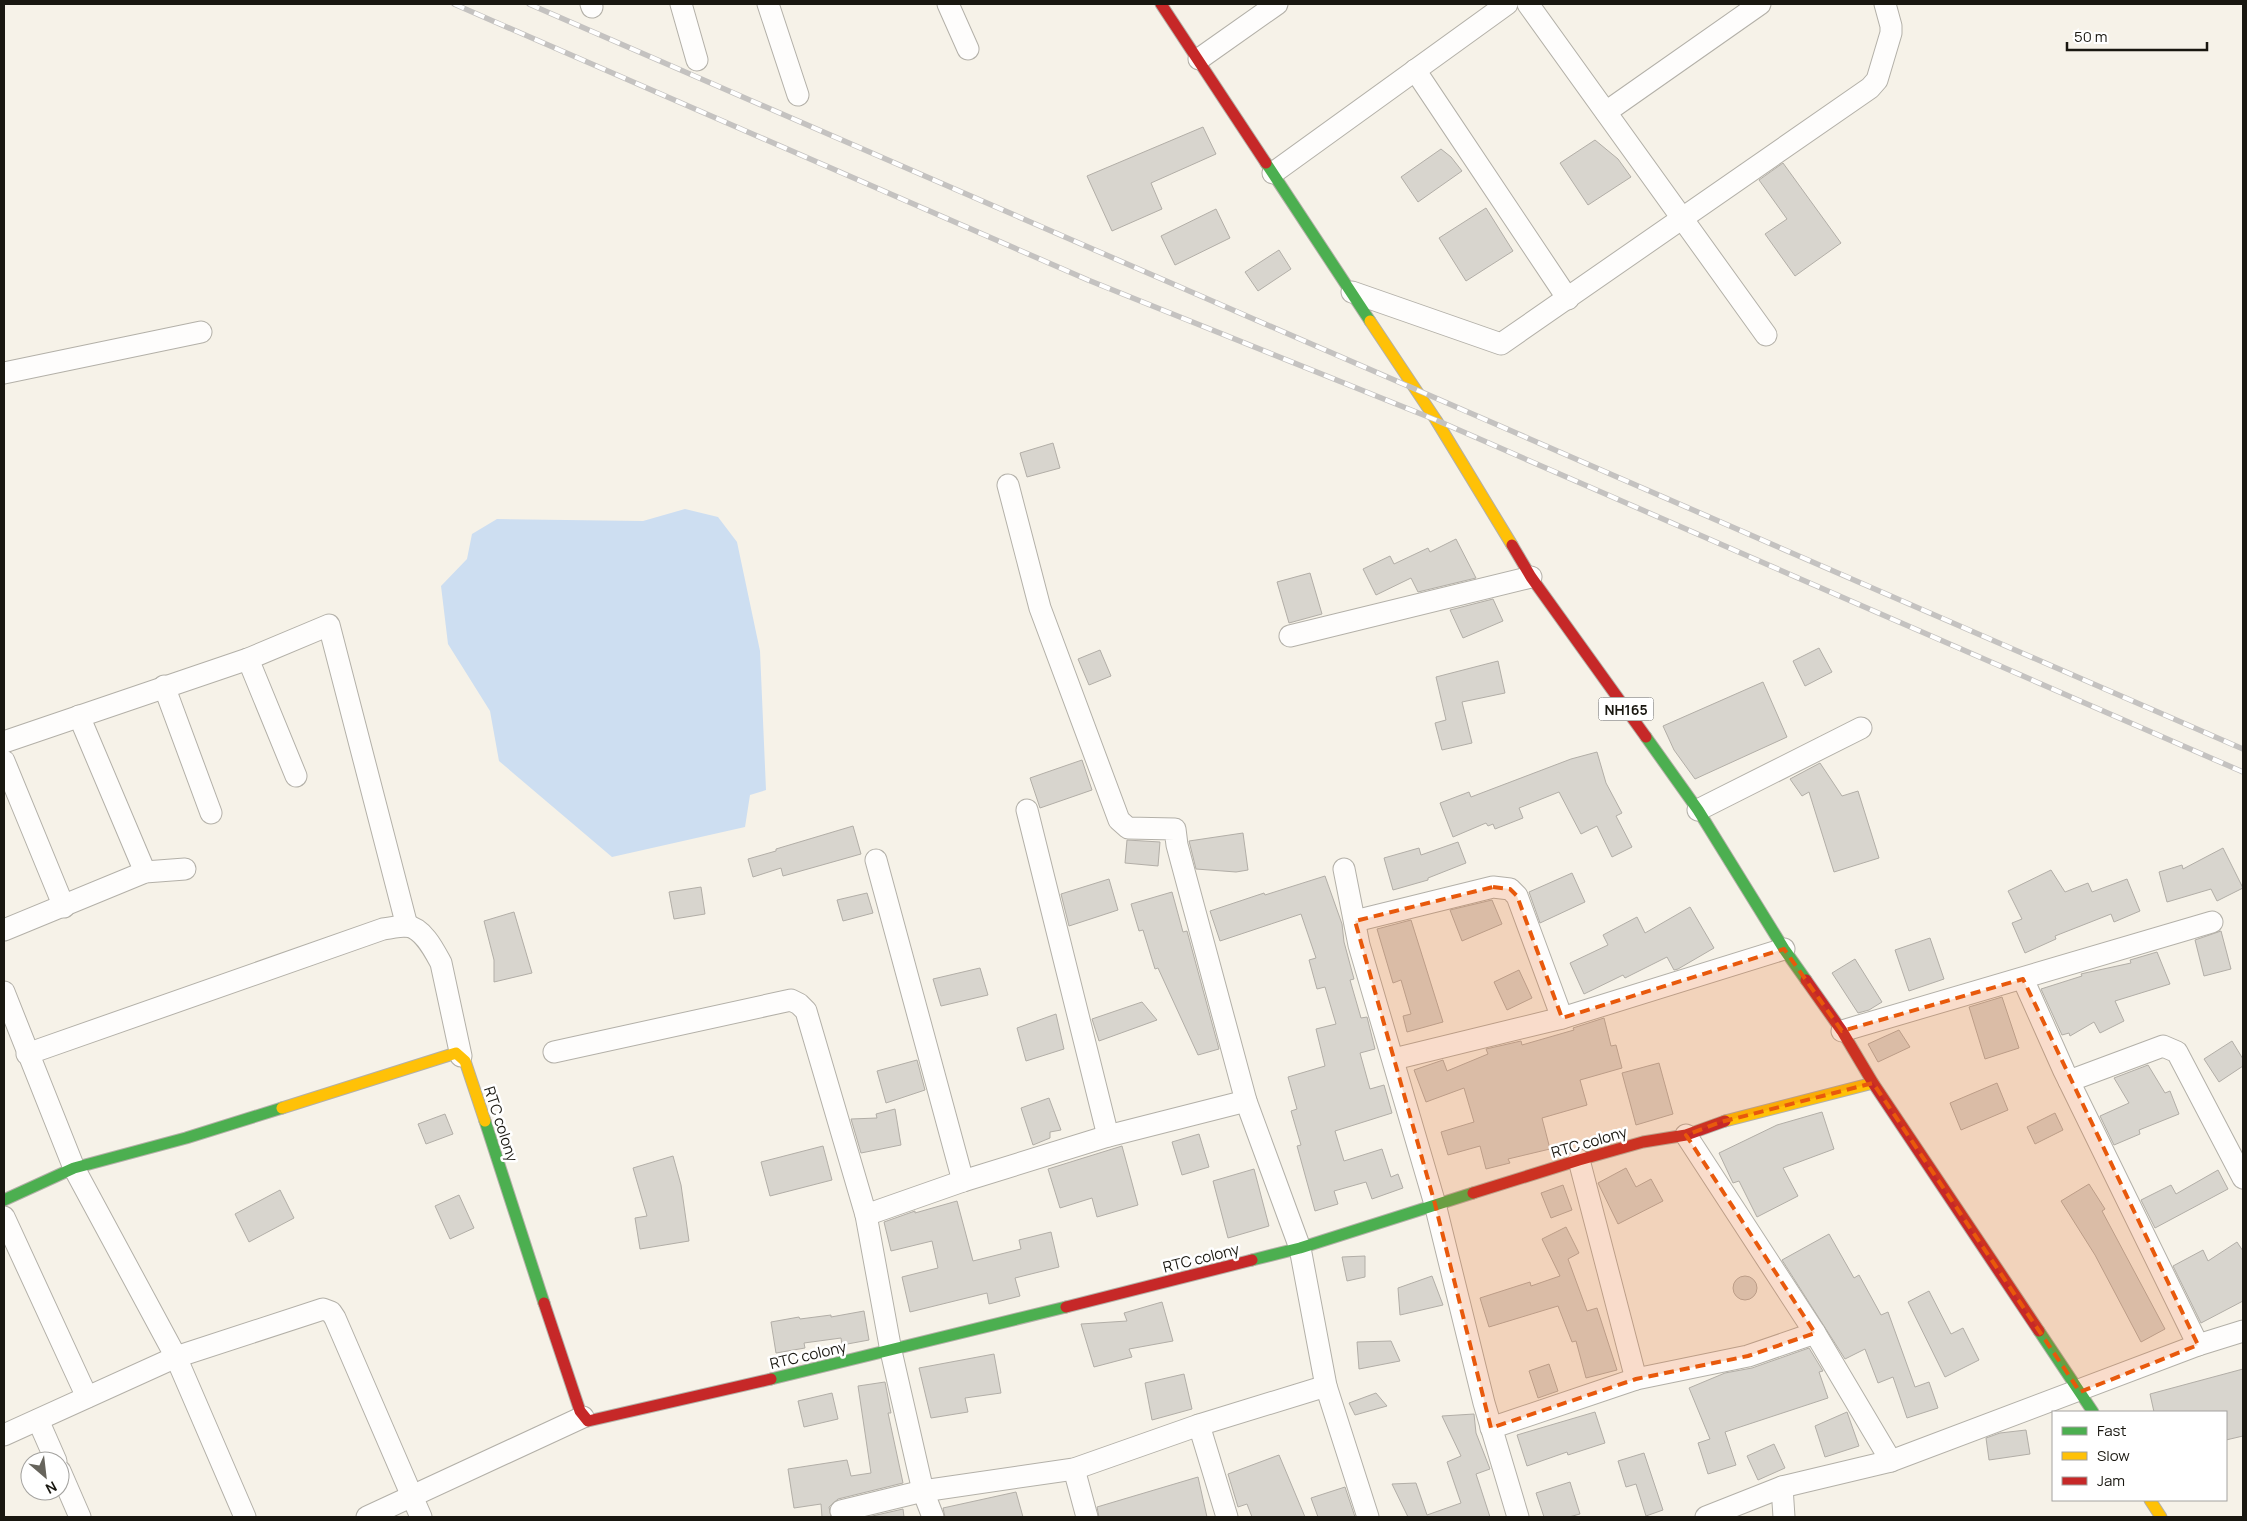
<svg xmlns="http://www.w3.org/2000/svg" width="2247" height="1521" viewBox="0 0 2247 1521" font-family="Manrope,sans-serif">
<rect width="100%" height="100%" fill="#f6f2e8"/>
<!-- water -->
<polygon fill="#cddef1" points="685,509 718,517 737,542 760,651 766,790 750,795 745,827 612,857 499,761 490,711 448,644 441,586 467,559 472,534 497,519 643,521"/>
<!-- building -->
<g fill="#d8d5ce" stroke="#b2aea7">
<polygon points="1203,127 1216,154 1151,183 1162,209 1112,231 1087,176"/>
<polygon points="1595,140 1618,159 1631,177 1588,205 1560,163"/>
<polygon points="1441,149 1451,157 1462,171 1418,202 1401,177"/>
<polygon points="1783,163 1841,243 1795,276 1765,234 1787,219 1759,180"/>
<polygon points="1486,208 1513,251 1466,281 1439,238"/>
<polygon points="1216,209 1230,238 1175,265 1161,236"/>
<polygon points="1279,250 1291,269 1258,291 1245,272"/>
<polygon points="1053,443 1060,468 1027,477 1020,453"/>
<polygon points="1456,539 1476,578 1418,592 1411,578 1376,595 1363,569 1390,556 1394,564 1428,548 1430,552"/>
<polygon points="1310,573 1322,614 1289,623 1277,582"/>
<polygon points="1493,599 1503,621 1463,638 1450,610"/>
<polygon points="1819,648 1832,672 1805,686 1793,661"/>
<polygon points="1100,650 1111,676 1089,685 1078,659"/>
<polygon points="1498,661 1505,693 1462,702 1472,743 1442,750 1435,723 1446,720 1436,677"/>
<polygon points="1763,682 1787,737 1695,779 1674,750 1663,726"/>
<polygon points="1597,752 1606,783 1622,813 1616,816 1632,847 1612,857 1597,826 1581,834 1559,792 1519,808 1523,818 1495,829 1493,824 1488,826 1486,823 1453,837 1440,803 1469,792 1471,797 1571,759"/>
<polygon points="1082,760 1092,790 1040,808 1030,778"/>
<polygon points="1820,763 1842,796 1858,791 1879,858 1834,872 1809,792 1802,796 1790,779"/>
<polygon points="853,826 861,854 783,876 781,868 753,877 748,859 776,851 776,849"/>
<polygon points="1243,833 1248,870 1236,872 1196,869 1189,841"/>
<polygon points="1127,840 1160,842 1158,866 1125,863"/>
<polygon points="1458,842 1466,863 1428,878 1428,880 1393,890 1384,858 1419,848 1421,855"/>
<polygon points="2223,848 2243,888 2217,901 2211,889 2167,902 2159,872 2182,865 2183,869"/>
<polygon points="2051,870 2065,892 2088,883 2092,892 2127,879 2140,911 2114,922 2111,914 2055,936 2056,939 2025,953 2012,923 2022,919 2008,891"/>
<polygon points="1572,873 1585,902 1540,923 1529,892"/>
<polygon points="1325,876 1342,924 1344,942 1354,979 1350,980 1361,1018 1367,1017 1375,1049 1360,1053 1370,1089 1384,1085 1392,1113 1335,1131 1344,1161 1382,1149 1391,1177 1398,1174 1403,1188 1372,1199 1366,1182 1334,1191 1338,1204 1315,1211 1297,1146 1301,1145 1291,1111 1297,1109 1288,1077 1325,1066 1316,1029 1336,1024 1325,987 1317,989 1309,960 1316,958 1301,914 1220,941 1210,911 1264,893 1265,895"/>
<polygon points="1109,879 1118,910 1069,926 1061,894"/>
<polygon points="701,887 705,914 674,919 669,892"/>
<polygon points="1172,892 1183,932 1187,931 1219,1049 1198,1055 1158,968 1155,969 1143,930 1139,931 1131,904"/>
<polygon points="867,893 873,913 843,921 837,900"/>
<polygon points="1492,900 1502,924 1462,941 1450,910"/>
<polygon points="1690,907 1714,948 1678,969 1674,970 1667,957 1625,978 1623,975 1584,994 1570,963 1608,945 1603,935 1637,917 1645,933"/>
<polygon points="514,912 532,973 494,982 494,960 484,921"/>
<polygon points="1411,920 1443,1022 1407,1032 1403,1016 1411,1014 1401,980 1393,983 1377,929"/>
<polygon points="2221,931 2231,969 2204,976 2195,940"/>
<polygon points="1930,938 1944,979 1909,991 1895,950"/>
<polygon points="2157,952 2170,984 2115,1001 2124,1021 2100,1033 2094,1022 2070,1036 2069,1033 2062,1035 2041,989 2082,976 2081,974 2085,973 2131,963 2130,960"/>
<polygon points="1855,959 1882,1002 1869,1010 1858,1013 1832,973"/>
<polygon points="980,968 988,995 941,1006 933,979"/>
<polygon points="1519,970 1532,998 1507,1010 1494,982"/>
<polygon points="2002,997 2019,1048 1985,1059 1969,1007"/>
<polygon points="1142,1002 1157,1020 1099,1041 1092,1019"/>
<polygon points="1056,1014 1064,1049 1026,1061 1017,1028"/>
<polygon points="1604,1018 1611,1046 1616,1045 1622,1068 1580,1080 1587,1105 1542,1118 1550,1149 1508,1159 1510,1163 1486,1169 1480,1146 1448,1155 1441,1132 1474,1122 1464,1088 1426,1102 1414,1070 1443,1060 1447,1071 1488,1054 1486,1049 1521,1041 1522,1045 1574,1030 1573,1028"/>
<polygon points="1899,1030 1910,1047 1878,1062 1868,1044"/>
<polygon points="2232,1041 2243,1059 2243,1066 2219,1082 2204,1059"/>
<polygon points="917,1060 925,1090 886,1103 877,1071"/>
<polygon points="1659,1063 1673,1114 1636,1125 1622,1073"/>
<polygon points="2148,1065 2165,1093 2170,1091 2179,1114 2139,1130 2140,1134 2114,1145 2100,1116 2129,1103 2114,1078"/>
<polygon points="1997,1083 2008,1110 1961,1130 1950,1103"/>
<polygon points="1049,1098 1061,1130 1050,1132 1050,1138 1033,1145 1021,1108"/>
<polygon points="895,1109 901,1145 861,1153 851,1119 877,1118 876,1114"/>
<polygon points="1822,1112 1834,1149 1783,1168 1798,1196 1757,1217 1739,1181 1733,1183 1719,1153 1777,1125"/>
<polygon points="2055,1113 2063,1130 2035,1144 2027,1127"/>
<polygon points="445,1114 453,1134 426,1144 418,1124"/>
<polygon points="1199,1134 1209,1167 1182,1175 1172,1142"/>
<polygon points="823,1146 832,1180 770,1196 761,1162"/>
<polygon points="1122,1146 1138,1205 1097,1217 1092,1198 1060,1208 1048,1169"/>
<polygon points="673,1156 681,1185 689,1241 640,1249 635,1218 647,1216 633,1168"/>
<polygon points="1626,1168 1636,1187 1651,1179 1663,1201 1618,1224 1598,1183"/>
<polygon points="1254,1169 1269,1226 1228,1238 1213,1181"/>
<polygon points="2218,1170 2228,1189 2155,1228 2141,1200 2171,1185 2176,1194"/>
<polygon points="2089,1184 2105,1209 2102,1211 2165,1329 2141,1342 2095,1255 2061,1201"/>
<polygon points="1563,1185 1572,1210 1551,1218 1541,1193"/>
<polygon points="280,1190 294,1218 249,1242 235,1214"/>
<polygon points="459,1195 474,1228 450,1239 435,1206"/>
<polygon points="957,1201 973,1261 1021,1249 1019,1240 1051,1232 1059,1267 1015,1278 1020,1296 989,1304 987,1293 910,1312 902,1277 938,1268 932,1241 891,1251 884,1222 915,1211 915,1213"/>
<polygon points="1566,1227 1579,1253 1568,1259 1587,1311 1597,1308 1617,1370 1586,1378 1576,1341 1572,1342 1558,1306 1489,1327 1480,1298 1530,1282 1531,1286 1560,1276 1542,1239"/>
<polygon points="1829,1234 1854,1278 1859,1275 1881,1315 1888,1312 1915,1387 1929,1382 1938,1408 1907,1418 1893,1377 1878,1383 1865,1349 1845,1359 1782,1260"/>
<polygon points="2237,1242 2243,1251 2243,1301 2201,1323 2173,1266 2203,1250 2208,1261"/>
<polygon points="1365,1256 1365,1277 1347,1281 1342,1257"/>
<circle cx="1745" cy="1288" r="12"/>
<polygon points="1432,1276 1443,1305 1400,1315 1398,1288"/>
<polygon points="1929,1291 1951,1334 1963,1328 1979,1360 1945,1377 1908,1302"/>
<polygon points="1162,1302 1173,1341 1129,1349 1132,1357 1094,1367 1081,1324 1127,1321 1124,1313"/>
<polygon points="864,1311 869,1340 842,1345 841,1338 804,1343 805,1348 776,1353 771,1322 799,1317 800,1319 831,1315 831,1317"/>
<polygon points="1391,1341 1400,1361 1359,1369 1357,1342"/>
<polygon points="1809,1348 1823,1371 1819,1372 1828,1398 1725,1432 1736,1465 1708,1474 1698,1443 1710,1439 1689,1388 1725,1373 1752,1368"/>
<polygon points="994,1354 1001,1393 965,1398 968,1412 931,1418 919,1368"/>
<polygon points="1549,1364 1558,1391 1538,1398 1529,1371"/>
<polygon points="2243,1369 2243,1436 2226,1440 2226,1412 2154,1412 2150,1394"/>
<polygon points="1184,1374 1192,1409 1152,1420 1145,1383"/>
<polygon points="885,1382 891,1413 888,1413 903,1483 838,1499 829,1507 831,1517 822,1517 821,1504 794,1508 788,1469 847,1460 851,1476 871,1473 858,1386"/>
<polygon points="832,1393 838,1419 804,1427 798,1401"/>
<polygon points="1376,1393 1387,1406 1355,1415 1349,1403"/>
<polygon points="1595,1412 1605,1443 1568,1455 1567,1452 1527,1466 1517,1435"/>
<polygon points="1847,1412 1859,1446 1825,1457 1815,1426"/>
<polygon points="1474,1414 1476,1433 1490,1469 1476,1474 1490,1517 1408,1517 1392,1484 1416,1483 1427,1515 1461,1503 1447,1462 1461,1456 1442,1416"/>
<polygon points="2026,1430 2030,1454 1989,1460 1986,1438 2000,1433"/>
<polygon points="1774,1444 1785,1468 1758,1480 1747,1456"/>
<polygon points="1644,1453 1663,1510 1646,1516 1636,1484 1626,1487 1618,1461"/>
<polygon points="1279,1455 1305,1517 1252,1517 1247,1504 1238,1507 1228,1474"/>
<polygon points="1198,1477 1207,1517 1099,1517 1097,1507"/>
<polygon points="1570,1482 1580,1514 1569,1517 1544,1517 1536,1493"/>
<polygon points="1345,1487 1355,1517 1318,1517 1311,1498"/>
<polygon points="1016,1492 1023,1517 945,1517 943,1508"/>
<polygon points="903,1509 904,1517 868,1517"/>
</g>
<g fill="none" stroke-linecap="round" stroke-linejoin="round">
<defs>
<g id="street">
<polyline points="591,4 592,7"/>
<polyline points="681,4 697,60"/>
<polyline points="768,4 798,95"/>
<polyline points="948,4 968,49"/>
<polyline points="1528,4 1766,335"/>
<polyline points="1199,59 1277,4"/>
<polyline points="1415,70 1568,299"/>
<polyline points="1606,112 1760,4"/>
<polyline points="1273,173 1507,4"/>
<polyline points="1352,292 1501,344 1870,88 1877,80 1891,33 1891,26 1885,4"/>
<polyline points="4,373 201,332"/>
<polyline points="1008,485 1040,608 1119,820 1128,828 1175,829 1177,845 1246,1101 1300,1248 1326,1386 1368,1517"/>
<polyline points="1290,636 1531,577"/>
<polyline points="248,659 296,776"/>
<polyline points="164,686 211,813"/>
<polyline points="79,716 145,872"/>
<polyline points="4,742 248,659 329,625 407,926"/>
<polyline points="4,761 64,907"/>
<polyline points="1027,810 1108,1136"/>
<polyline points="1698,810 1861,728"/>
<polyline points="876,860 963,1181"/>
<polyline points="1344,869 1359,945 1435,1204 1484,1403 1518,1517"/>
<polyline points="1355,921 1493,887 1510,889 1517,896 1562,1018"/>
<polyline points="4,930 145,872 185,869"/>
<polyline points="2023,979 2064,1071 2198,1345"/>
<polyline points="4,992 74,1168 176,1357 245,1517"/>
<polyline points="1842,1031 2212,922"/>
<polyline points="554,1052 791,1000 799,1004 806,1011 866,1215 891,1351 923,1491 933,1517"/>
<path d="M27,1054L383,929C390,928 399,926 407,926C423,928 434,950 441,963L461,1056"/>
<polyline points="1394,1059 1562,1018 1784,949"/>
<polyline points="2069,1081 2163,1046 2177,1052 2243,1178"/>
<polyline points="1686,1135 1815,1333 1891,1461"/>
<polyline points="1579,1160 1636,1379"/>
<polyline points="866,1215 963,1181 1108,1136 1246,1101"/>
<polyline points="4,1217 87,1397"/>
<polyline points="38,1420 56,1461"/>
<polyline points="1199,1425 1227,1517"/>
<polyline points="1491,1428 1636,1379 1748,1356 1815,1333"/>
<polyline points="4,1435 176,1357 323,1309 331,1312 335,1318 421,1517"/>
<polyline points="1074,1469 1087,1517"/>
<polyline points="60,1471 80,1517"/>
<polyline points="1782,1487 1784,1517"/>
<polyline points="841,1511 923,1491 1074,1469 1199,1425 1326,1386"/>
<polyline points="367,1517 583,1417"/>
<polyline points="1706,1517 1782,1487 1891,1461 2198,1345 2243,1331"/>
</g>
<g id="fast">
<polyline points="1266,163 1370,321"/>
<polyline points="1646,737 1698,810 1784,949 1806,980"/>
<polyline points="485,1121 544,1303"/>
<polyline points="4,1200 74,1168 186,1138 282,1108"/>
<polyline points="1252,1260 1300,1248 1473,1193"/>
<polyline points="2039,1331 2093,1412"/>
<polyline points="771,1379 1066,1307"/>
</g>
<g id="slow">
<polyline points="1370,321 1436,420 1512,545"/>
<polyline points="282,1108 456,1053 465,1061 485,1121"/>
<polyline points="1725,1121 1873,1083"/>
<polyline points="2150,1500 2161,1517"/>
</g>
<g id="jam">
<polyline points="1161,4 1266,163"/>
<polyline points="1512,545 1531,577 1646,737"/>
<polyline points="1806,980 1842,1031 1873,1083 2039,1331"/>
<polyline points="1473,1193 1579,1160 1643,1142 1686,1135 1725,1121"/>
<polyline points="544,1303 580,1411 588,1421 771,1379"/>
<polyline points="1066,1307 1252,1260"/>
</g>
</defs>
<!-- street casing -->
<use href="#street" stroke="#b3b0a8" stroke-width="23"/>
<!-- fast casing -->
<use href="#fast" stroke="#b3b0a8" stroke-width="13"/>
<!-- slow casing -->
<use href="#slow" stroke="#b3b0a8" stroke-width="13"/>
<!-- jam casing -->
<use href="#jam" stroke="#b3b0a8" stroke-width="13"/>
<!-- street -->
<use href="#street" stroke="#fefdfc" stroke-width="21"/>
<!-- fast -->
<use href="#fast" stroke="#4caf50" stroke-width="11"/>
<!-- slow -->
<use href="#slow" stroke="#ffc107" stroke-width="11"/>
<!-- jam -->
<use href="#jam" stroke="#c62828" stroke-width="11"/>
<defs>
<g id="rail">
<polyline points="454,4 1088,280 1436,420 2243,772"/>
<polyline points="529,4 2243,749"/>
</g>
</defs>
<!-- rail casing -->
<use href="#rail" stroke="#c4c2c0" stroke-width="5.5"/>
<!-- rail -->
<use href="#rail" stroke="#fff" stroke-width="4" stroke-dasharray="11" stroke-linecap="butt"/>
</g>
<!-- marked area -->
<path fill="#e8590c" fill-opacity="0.2" stroke="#e8590c" stroke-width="4" stroke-dasharray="10 6" stroke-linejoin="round" d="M1493,887L1510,889L1517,896L1562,1018L1784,949L1842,1031L2023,979L2198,1345L2080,1392L1873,1083L1721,1122L1686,1135L1815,1333L1748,1356L1636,1379L1491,1428L1435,1204L1355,921Z"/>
<g text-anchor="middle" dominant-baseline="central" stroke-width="5" stroke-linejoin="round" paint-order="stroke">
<!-- shield labels -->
<rect fill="#fff" stroke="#5e5d58" stroke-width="1" x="1598.5" y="697.5" width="55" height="23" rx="4"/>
<g font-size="14" font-weight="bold" fill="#191710">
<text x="1626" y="709">NH165</text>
</g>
<!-- street labels -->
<g font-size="15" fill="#191710" stroke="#fff">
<text transform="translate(501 1124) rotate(72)">RTC colony</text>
<text transform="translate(1589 1142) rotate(-16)">RTC colony</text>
<text transform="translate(1201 1258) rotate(-14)">RTC colony</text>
<text transform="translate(808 1355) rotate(-13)">RTC colony</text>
</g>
</g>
<!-- border -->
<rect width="2247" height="1521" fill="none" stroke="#191710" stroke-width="10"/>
<!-- legend -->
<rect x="2052" y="1411" width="175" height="90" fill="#ffffff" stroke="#a3a29f"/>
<rect x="2062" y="1427" width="25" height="8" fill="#4caf50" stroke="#a3a29f"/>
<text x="2097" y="1436" font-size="15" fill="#191710">Fast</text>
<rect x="2062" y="1452" width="25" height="8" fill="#ffc107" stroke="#a3a29f"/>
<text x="2097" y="1461" font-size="15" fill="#191710">Slow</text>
<rect x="2062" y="1477" width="25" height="8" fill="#c62828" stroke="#a3a29f"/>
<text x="2097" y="1486" font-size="15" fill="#191710">Jam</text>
<!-- north arrow -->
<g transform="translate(45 1476) rotate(152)"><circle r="24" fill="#ffffff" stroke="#a3a29f"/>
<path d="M0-4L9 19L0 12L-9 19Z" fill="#66645c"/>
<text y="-8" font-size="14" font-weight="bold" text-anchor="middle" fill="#191710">N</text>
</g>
<!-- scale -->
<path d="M2067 42v8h140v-8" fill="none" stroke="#191710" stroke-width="2.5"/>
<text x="2074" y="42" font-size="15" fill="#191710" stroke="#ffffff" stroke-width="4" paint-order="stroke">50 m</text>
</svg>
